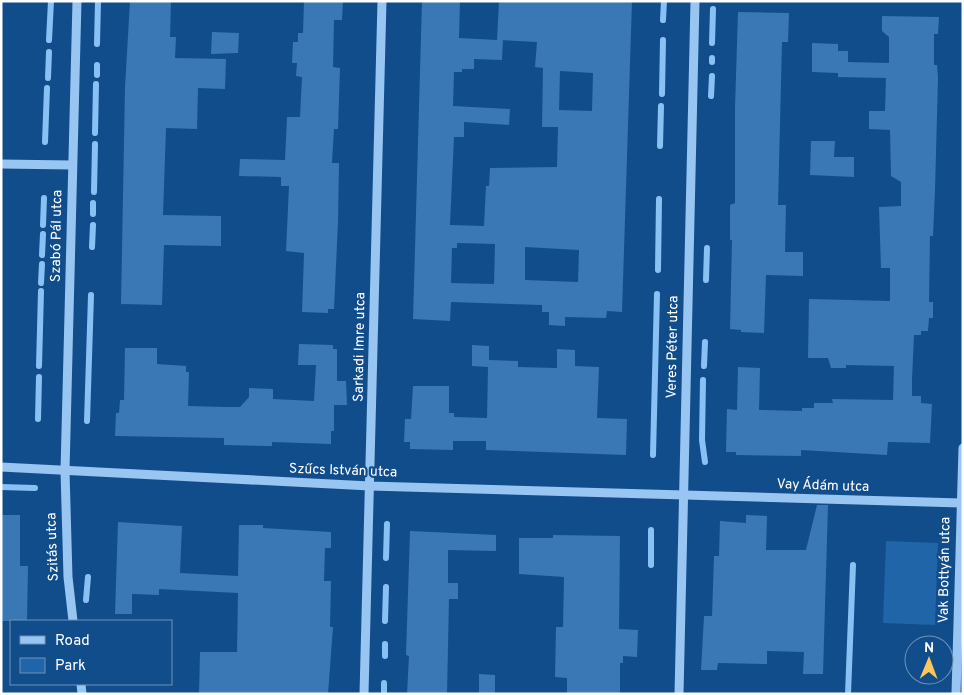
<svg xmlns="http://www.w3.org/2000/svg" width="964" height="695" viewBox="0 0 964 695" font-family="Overpass,sans-serif">
<rect width="100%" height="100%" fill="#114d8b"/>
<!-- green -->
<polygon fill="#2065a8" points="886,541 938,543 935,625 883,623"/>
<g fill="none" stroke-linecap="round" stroke-linejoin="round">
<!-- stream -->
<g stroke="#8ac1f5" stroke-width="6">
<polyline points="663,20 664,1"/>
<polyline points="49,40 51,1"/>
<polyline points="712,43 713,9"/>
<polyline points="97,44 98,1"/>
<polyline points="712,62 712,58"/>
<polyline points="97,75 97,65"/>
<polyline points="48,78 49,52"/>
<polyline points="662,94 663,40"/>
<polyline points="711,96 712,76"/>
<polyline points="95,133 96,84"/>
<polyline points="45,142 47,88"/>
<polyline points="660,146 661,106"/>
<polyline points="94,192 95,144"/>
<polyline points="93,214 93,203"/>
<polyline points="43,225 44,198"/>
<polyline points="92,247 93,225"/>
<polyline points="42,255 43,234"/>
<polyline points="658,270 659,199"/>
<polyline points="706,280 707,248"/>
<polyline points="41,283 42,264"/>
<polyline points="39,366 41,291"/>
<polyline points="704,366 705,342"/>
<polyline points="703,380 702,440 705,462"/>
<polyline points="38,419 39,377"/>
<polyline points="87,421 91,295"/>
<polyline points="653,455 657,294"/>
<polyline points="1,487 35,488"/>
<polyline points="386,558 387,524"/>
<polyline points="651,565 651,530"/>
<polyline points="86,600 88,577"/>
<polyline points="385,621 386,587"/>
<polyline points="385,644 385,656"/>
<polyline points="384,694 384,683"/>
<polyline points="848,694 853,565"/>
</g>
</g>
<!-- building -->
<g fill="#3a77b5" fill-rule="evenodd">
<polygon points="130,1 171,1 170,37 176,37 175,58 226,59 225,89 198,88 197,129 166,128 163,215 221,216 221,246 164,245 162,305 121,304 125,87"/>
<polygon points="304,1 343,1 342,20 334,20 333,67 340,68 338,129 334,129 332,163 339,163 338,222 334,309 328,309 328,313 302,312 304,253 286,251 289,186 281,186 281,177 239,176 240,159 285,160 287,117 300,117 302,77 296,76 297,63 292,63 293,42 298,42 298,33 303,33"/>
<path d="M422,1H460L459,38L497,40L499,1H632L622,312L607,311L606,318L565,317V326L549,325V312H542V305L451,302L450,321L413,319ZM500,40L537,42L535,67L543,68L542,127H558L557,167L490,168L489,186H486L484,226L450,225L454,137H464V122L509,125L510,109L453,106L454,72H462V69H474V59L502,60L503,40ZM560,71L593,73L592,111L559,110ZM457,243L495,244L494,284L451,283L452,248H457ZM525,247L579,250L578,282L525,280Z"/>
<polygon points="738,12 789,13 788,42 782,42 778,205 786,205 785,252 803,252 803,276 766,275 764,333 741,332 741,330 730,329 732,240 730,240 730,205 735,203 735,108"/>
<polygon points="882,16 939,17 938,34 934,34 934,65 937,65 938,78 935,190 933,236 930,236 929,302 933,302 933,318 929,318 928,331 921,331 921,335 914,335 912,380 912,396 921,396 921,403 932,404 930,443 888,442 887,455 801,450 801,456 736,455 736,452 726,452 727,409 737,410 738,367 760,368 759,410 802,411 802,408 814,408 814,403 833,403 832,399 893,400 894,366 846,365 846,368 831,368 828,358 808,358 809,299 890,301 890,268 881,268 879,207 901,206 901,182 891,176 890,130 869,129 869,111 885,111 886,78 838,77 838,73 812,72 812,43 838,44 838,51 848,51 848,62 889,63 889,37 882,31"/>
<polygon points="212,32 239,33 238,53 211,54"/>
<polygon points="811,141 835,141 834,157 854,157 854,177 810,175"/>
<polygon points="299,344 333,345 333,349 337,349 337,381 346,381 347,405 334,405 334,431 331,431 331,444 272,442 272,446 224,445 224,438 115,436 116,413 119,413 120,400 124,400 125,348 157,348 157,364 186,366 186,372 189,372 188,406 225,407 240,407 249,397 249,388 273,389 273,399 314,401 316,365 298,365"/>
<polygon points="472,345 489,346 489,360 518,361 518,367 557,368 557,349 575,350 575,366 599,367 597,418 627,419 626,455 486,450 486,441 453,441 453,450 410,449 410,442 404,442 405,419 411,419 413,386 449,386 449,413 454,413 454,417 487,418 488,367 472,366"/>
<polygon points="817,505 828,505 823,674 803,674 804,652 767,651 767,664 718,663 717,670 701,670 704,616 712,616 714,556 719,556 720,521 746,523 746,515 767,516 766,550 806,550"/>
<polygon points="1,515 20,515 20,566 28,566 27,621 1,621"/>
<polygon points="118,522 182,526 180,573 238,576 239,525 263,525 263,528 331,532 331,548 325,548 324,581 331,581 330,627 333,627 328,694 199,694 200,652 237,652 238,593 159,589 159,595 132,594 132,614 115,614"/>
<polygon points="410,531 496,535 496,551 448,550 448,583 458,583 458,599 449,599 447,694 407,694 409,656 406,655"/>
<polygon points="553,535 620,536 619,629 638,630 637,657 623,656 623,663 620,663 620,694 567,694 567,678 555,677 556,627 563,627 564,577 519,574 519,538 553,538"/>
<polygon points="479,674 495,675 495,694 479,694"/>
</g>
<g fill="none" stroke-linecap="round" stroke-linejoin="round">
<!-- minor -->
<g stroke="#98c5f1" stroke-width="9">
<polyline points="1,164 72,165"/>
<polyline points="1,467 370,486 961,503"/>
<polyline points="73,621 68,577 65,471 77,1"/>
<polyline points="81,684 82,694"/>
<polyline points="364,694 382,1"/>
<polyline points="679,694 695,1"/>
<polyline points="956,694 963,448"/>
</g>
</g>
<g text-anchor="middle" dominant-baseline="central" stroke-width="4.5" stroke-linejoin="round" paint-order="stroke">
<!-- street labels -->
<g font-size="14" fill="#fff" stroke="#114d8b">
<text transform="translate(57 236) rotate(-89)">Szabó Pál utca</text>
<text transform="translate(360 347) rotate(-89)">Sarkadi Imre utca</text>
<text transform="translate(673 347) rotate(-89)">Veres Péter utca</text>
<text transform="translate(343 471) rotate(2)">Szűcs István utca</text>
<text transform="translate(823 486) rotate(2)">Vay Ádám utca</text>
<text transform="translate(53 547) rotate(-92)">Szitás utca</text>
<text transform="translate(945 570) rotate(-89)">Vak Bottyán utca</text>
</g>
</g>
<!-- border -->
<rect width="964" height="695" fill="none" stroke="#ffffff" stroke-width="5"/>
<!-- legend -->
<rect x="10" y="620" width="162" height="65" fill="#114d8b" stroke="#7094b9"/>
<rect x="20" y="636" width="25" height="8" fill="#98c5f1" stroke="#7094b9"/>
<text x="55" y="645" font-size="15" fill="#ffffff">Road</text>
<rect x="20" y="658" width="25" height="15" fill="#2065a8" stroke="#7094b9"/>
<text x="55" y="670" font-size="15" fill="#ffffff">Park</text>
<!-- north arrow -->
<g transform="translate(929 660) rotate(1)"><circle r="24" fill="#114d8b" stroke="#7094b9"/>
<path d="M0-4L9 19L0 12L-9 19Z" fill="#ffc658"/>
<text y="-8" font-size="14" font-weight="bold" text-anchor="middle" fill="#ffffff">N</text>
</g>
</svg>
